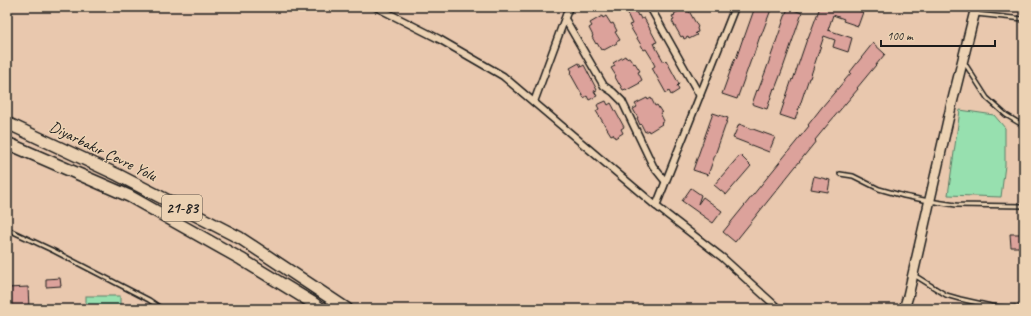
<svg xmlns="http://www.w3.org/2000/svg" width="1031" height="316" viewBox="0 0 1031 316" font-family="Caveat,sans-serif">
<rect width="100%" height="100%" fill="#e9c8ae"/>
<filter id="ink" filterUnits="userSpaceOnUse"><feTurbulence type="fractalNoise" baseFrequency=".025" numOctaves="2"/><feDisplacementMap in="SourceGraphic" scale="8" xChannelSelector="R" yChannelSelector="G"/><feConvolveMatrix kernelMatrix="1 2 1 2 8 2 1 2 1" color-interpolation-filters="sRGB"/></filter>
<g filter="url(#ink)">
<!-- green -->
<g fill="#97e0af" stroke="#5a7e66">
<polygon points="960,110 994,115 1005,128 1005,165 1001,197 948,195"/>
<rect x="86" y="296" width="34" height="13"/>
</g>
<!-- building -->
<g fill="#dca29b" stroke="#1c1c1c">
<polygon points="624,7 634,7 638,16 639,15 641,19 644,18 657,42 654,43 656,48 664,62 666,60 679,84 677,86 679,90 671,95 669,91 666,93 652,68 655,66 653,62 654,62 646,49 644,50 629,25 632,24"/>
<polygon points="755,7 772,7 761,36 760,36 753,57 752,57 737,99 722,94 735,58 736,59 743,38 744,38"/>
<polygon points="820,7 849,7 863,12 858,26 843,21 844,19 833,15 828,30 852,38 848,52 833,47 835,40 824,36 810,78 809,78 795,120 780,115 792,79 793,80 807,39 808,39"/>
<polygon points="788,8 802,13 783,68 775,89 774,88 767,109 752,104 757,90 758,91 766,70"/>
<polygon points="682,9 683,11 686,9 688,12 689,11 698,27 697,28 698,32 695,33 697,35 689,39 688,37 684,39 683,36 681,37 672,21 674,20 672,16 675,15 674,14"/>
<polygon points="602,16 603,18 606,16 611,24 613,23 617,31 615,32 620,40 616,42 617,43 604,50 603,49 601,50 597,43 596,44 592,37 593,36 589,28 592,26 590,23"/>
<polygon points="873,43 885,54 857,88 858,89 829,123 815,140 816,141 735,242 723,232 809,126 808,125 822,107 851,73 850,72"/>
<polygon points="625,56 626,58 629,57 634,64 635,63 640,71 638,72 642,80 639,82 640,83 627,90 626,89 623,90 619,83 619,84 615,77 616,76 611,68 615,66 613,63"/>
<polygon points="579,63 581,67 584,65 597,90 594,91 597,96 589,100 587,96 584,98 570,73 572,71 570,68"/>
<polygon points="647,98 648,100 651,98 655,106 657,105 662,113 660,113 664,121 661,123 662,124 649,132 648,130 645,132 641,124 640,125 637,118 638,118 633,109 637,107 635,104"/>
<polygon points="606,101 608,105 611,103 624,127 621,129 623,133 615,138 613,134 611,135 596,111 599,109 597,105"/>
<polygon points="713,113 728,118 708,175 693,170"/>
<polygon points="739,124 775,137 769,152 733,138"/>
<polygon points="740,155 751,166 726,195 714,185"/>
<polygon points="814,176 830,180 828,192 811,189"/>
<polygon points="691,188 701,195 698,204 703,197 722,211 713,223 682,201"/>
<polygon points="1010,234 1024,234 1024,247 1011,247"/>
<polygon points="60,278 61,286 46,287 46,279"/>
<polygon points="28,287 29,309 7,309 7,288"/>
</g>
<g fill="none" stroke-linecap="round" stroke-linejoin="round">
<defs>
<g id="lane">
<polyline points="976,14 1024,19"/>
<polyline points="964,62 987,98 1006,115 1024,126"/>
<polyline points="840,174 853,176 879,189 904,196 929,201 956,205 1024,206"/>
<polyline points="7,229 54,251 149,300 162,309"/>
<polyline points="914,275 946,295 960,299 991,306 1008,308 1024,307"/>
</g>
<g id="street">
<polyline points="376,7 439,39 503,76 656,206 723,258 779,309"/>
<polyline points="650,7 700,96"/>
<polyline points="565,19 604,86 613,92 622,101 653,166 665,181"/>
<polyline points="534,102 569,7"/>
<polyline points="656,206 735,7"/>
</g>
<polyline id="secondary" points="904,309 908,296 951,107 976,7"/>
<g id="highway">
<polyline points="7,123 118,175 240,238 347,309"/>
<polyline points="7,143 129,196 241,259 313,303 321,309"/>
</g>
</defs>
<!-- lane casing -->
<use href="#lane" stroke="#1c1c1c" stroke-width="6"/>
<!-- street casing -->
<use href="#street" stroke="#1c1c1c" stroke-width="9"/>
<!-- secondary casing -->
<use href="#secondary" stroke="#1c1c1c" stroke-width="12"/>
<!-- highway casing -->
<use href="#highway" stroke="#1c1c1c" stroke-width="14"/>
<!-- lane -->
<use href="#lane" stroke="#ecd2b3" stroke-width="3"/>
<!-- street -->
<use href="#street" stroke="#ecd2b3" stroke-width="6"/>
<!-- secondary -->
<use href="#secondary" stroke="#ecd2b3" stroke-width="9"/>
<!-- highway -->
<use href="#highway" stroke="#ecd2b3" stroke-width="11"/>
</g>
</g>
<g text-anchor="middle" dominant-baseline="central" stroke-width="3" stroke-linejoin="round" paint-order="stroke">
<!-- shield labels -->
<rect fill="#ecd2b3" stroke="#5a5349" stroke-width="1" x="162" y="195" width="40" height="26" rx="3"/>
<g font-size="15" font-weight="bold" fill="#1c1c1c">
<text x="182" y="208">21-83</text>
</g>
<!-- street labels -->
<g font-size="16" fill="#1c1c1c" stroke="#ecd2b3">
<text transform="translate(103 151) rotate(26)">Diyarbakır Çevre Yolu</text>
</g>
</g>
<!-- margin -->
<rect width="1031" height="316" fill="none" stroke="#ecd2b3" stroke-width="24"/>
<rect x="12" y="12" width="1007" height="292" fill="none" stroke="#1c1c1c" stroke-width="1.5" filter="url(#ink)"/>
<!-- scale -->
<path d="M881 40v6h114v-6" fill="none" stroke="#1c1c1c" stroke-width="2"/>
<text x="887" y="40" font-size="12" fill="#1c1c1c" stroke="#ecd2b3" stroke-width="3" paint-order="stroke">100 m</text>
</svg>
